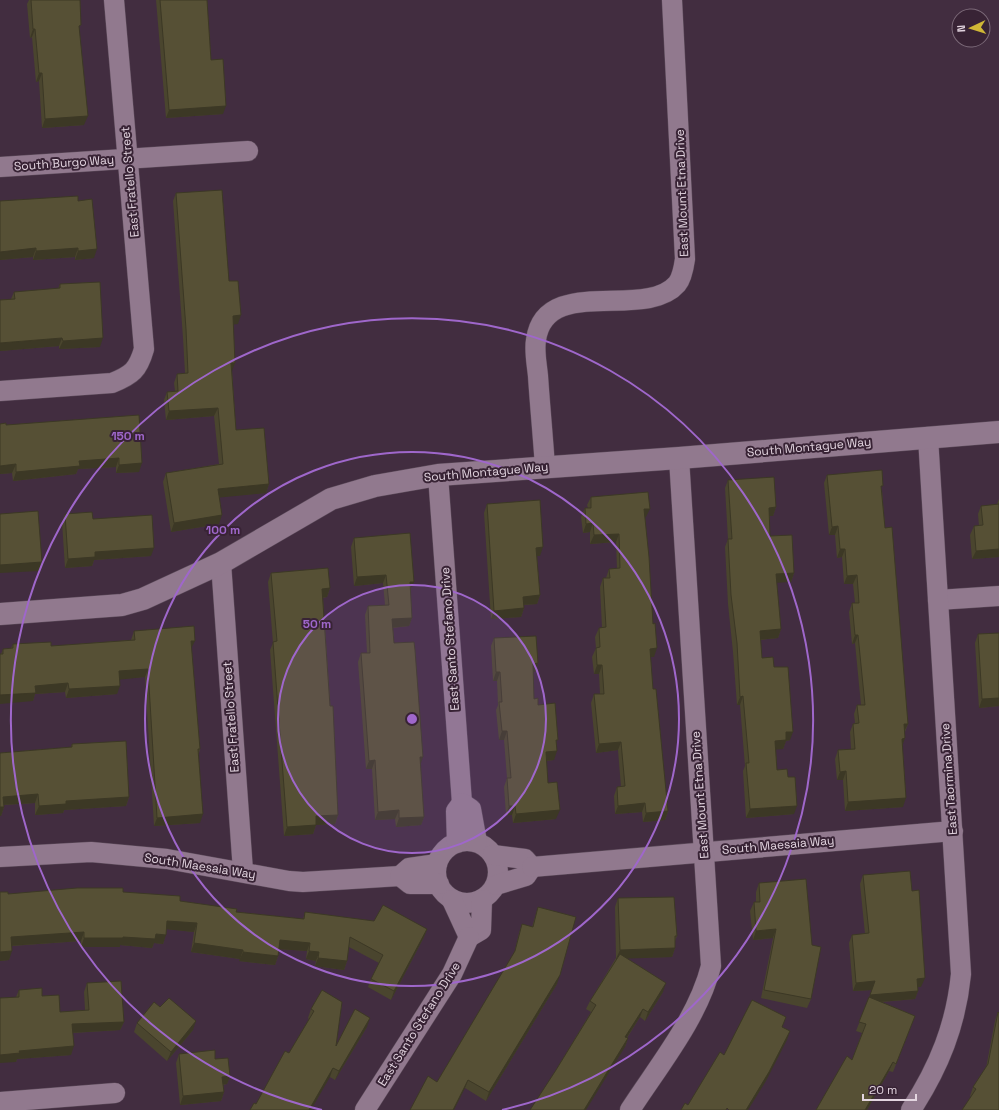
<svg xmlns="http://www.w3.org/2000/svg" width="999" height="1110" viewBox="0 0 999 1110" font-family="'Space Grotesk',sans-serif">
<rect width="100%" height="100%" fill="#422d40"/>
<g fill="none" stroke-linecap="round" stroke-linejoin="round">
<defs>
<g id="minor">
<polyline points="0,167 248,151"/>
<path d="M0,391L112,383C132,375 138,370 144,349L114,0"/>
<path d="M545,467C543,437 540,406 538,376C537,365 534,351 536,340C545,274 645,321 677,284C682,278 684,266 685,259L672,0"/>
<polyline points="438,475 462,803"/>
<polyline points="221,563 243,871"/>
<polyline points="938,600 999,596"/>
<circle cx="467" cy="872" r="31"/>
<polyline points="457,843 456,811 462,803 471,809 477,842"/>
<polyline points="493,855 525,859 532,867 526,876 496,885"/>
<polyline points="0,857 91,852 167,859 289,881 303,882 400,876"/>
<polyline points="437,864 409,868 400,876 410,884 439,884"/>
<polyline points="532,867 953,831"/>
<polyline points="452,900 469,937 481,930 482,900"/>
<polyline points="0,1102 115,1093"/>
<polyline points="365,1110 452,974 469,937"/>
<path d="M630,1110C659,1065 698,1018 711,966L679,458"/>
<path d="M911,1110C939,1067 956,1025 961,974L928,437"/>
</g>
<polyline id="tertiary" points="0,614 122,605 143,599 221,563 331,499 375,486 438,475 679,458 999,432"/>
</defs>
<!-- minor casing -->
<use href="#minor" stroke="#5c4b5a" stroke-width="21"/>
<!-- tertiary casing -->
<use href="#tertiary" stroke="#5c4b5a" stroke-width="23"/>
<!-- minor -->
<use href="#minor" stroke="#91798e" stroke-width="20"/>
<!-- tertiary -->
<use href="#tertiary" stroke="#91798e" stroke-width="22"/>
</g>
<!-- wall -->
<g fill="#4a452e">
<polygon points="29,0 80,0 79,31 84,125 42,128 39,81 36,82 32,37 30,38 27,4"/>
<polygon points="156,0 207,0 211,60 223,114 166,118"/>
<polygon points="176,193 229,281 238,324 233,324 232,371 236,430 269,484 266,493 219,497 219,524 171,532 163,482 166,473 219,464 214,416 166,420 164,400 167,392 175,391 174,383 177,374 185,373 183,338 173,201"/>
<polygon points="78,201 94,258 75,260 75,257 33,260 33,257 0,260"/>
<polygon points="60,284 100,347 59,349 59,346 0,351 0,300 11,299 14,292 58,289"/>
<polygon points="139,415 139,472 116,473 116,467 78,469 76,474 13,481 12,473 0,474 0,424 6,425"/>
<polygon points="827,475 882,490 885,528 908,724 905,732 902,746 903,807 845,811 843,780 837,780 835,759 838,750 851,749 850,732 853,724 855,723 854,714 857,705 861,705 855,643 852,644 849,612 852,603 855,603 853,584 844,584 842,557 837,558 835,535 829,535 824,483"/>
<polygon points="728,480 776,507 773,516 770,516 770,536 794,573 791,582 776,582 781,629 778,638 760,640 762,658 774,667 790,740 786,741 783,749 776,749 777,770 788,777 794,814 746,818 743,771 745,766 740,705 737,705 733,652 728,604 725,547 728,539 725,488"/>
<polygon points="591,497 646,517 645,517 654,657 650,657 653,689 668,811 665,820 643,822 642,812 615,814 614,796 617,787 621,787 618,750 596,753 591,703 594,694 600,694 599,674 594,674 592,657 596,648 595,637 599,628 602,628 600,587 603,578 606,578 609,569 617,569 616,542 590,544 590,532 583,533 581,517 585,508 588,508 587,505"/>
<polygon points="999,499 999,557 972,559 970,535 974,526 979,526 978,514 981,506 997,504"/>
<polygon points="487,504 540,556 537,556 540,595 537,604 524,605 524,608 521,617 491,619 484,513"/>
<polygon points="65,514 93,519 151,556 94,560 92,566 65,568 62,522"/>
<polygon points="354,538 410,590 412,618 409,626 393,628 394,643 420,765 424,817 421,825 396,827 395,819 375,820 372,769 366,769 358,662 361,653 367,653 365,615 368,606 385,605 383,583 354,586 351,547"/>
<polygon points="271,573 330,588 327,597 323,598 338,815 335,824 316,825 313,834 284,836 270,650 273,643 268,582"/>
<polygon points="134,631 191,649 200,749 199,753 200,823 154,826 145,677 120,679 117,694 66,698 65,692 35,694 33,701 1,654 3,649 11,648 13,644 51,646 131,640"/>
<polygon points="978,634 999,706 979,708 975,643"/>
<polygon points="494,638 538,663 535,672 533,672 534,699 538,705 556,744 554,760 546,761 548,783 556,819 513,823 512,815 506,815 504,787 507,778 504,740 499,740 496,710 498,705 497,681 493,681 491,646"/>
<polygon points="72,744 129,797 126,806 64,810 63,813 35,815 35,803 4,805 4,807 1,816 0,816 0,753 71,747"/>
<polygon points="863,875 921,987 918,987 918,991 915,999 882,1002 915,1016 893,1072 889,1071 867,1110 816,1110 852,1060 862,1033 856,1031 872,990 853,991 849,943 852,935 865,934 860,884"/>
<polygon points="759,883 811,999 807,1008 761,998 773,938 753,940 750,911 754,902 756,902 756,892"/>
<polygon points="0,892 8,894 123,892 180,901 236,912 303,919 305,912 427,929 424,937 391,1000 368,987 371,979 379,963 349,947 347,961 344,970 315,966 316,961 306,959 307,951 279,949 278,956 275,965 239,961 240,959 191,952 194,932 167,929 163,944 154,943 152,948 120,945 120,947 81,947 81,941 12,946 9,960 0,961"/>
<polygon points="618,898 677,936 675,941 675,948 672,957 627,958 663,992 645,1021 640,1017 627,1038 628,1038 625,1047 556,1070 591,1012 586,1009 590,1001 616,958 615,907"/>
<polygon points="538,907 557,984 486,1101 465,1088 437,1082 514,954 519,933 522,924 532,927"/>
<polygon points="87,983 124,1022 120,1030 73,1033 71,1055 17,1059 16,1062 16,997 19,990 42,996 60,1012 85,1010 84,992"/>
<polygon points="322,990 336,1046 367,1027 335,1080 330,1077 256,1104 289,1053 309,1019 308,1018 311,1009"/>
<polygon points="160,1007 193,1030 167,1061 134,1032 137,1023"/>
<polygon points="998,1012 999,1110 970,1096 973,1087 986,1068 995,1021"/>
<polygon points="179,1054 215,1059 230,1076 227,1084 223,1085 224,1092 221,1101 180,1105 176,1063"/>
</g>
<!-- shaded-wall -->
<g fill="#3c3825">
<polygon points="33,29 35,29 32,37 30,38"/>
<polygon points="39,73 42,73 39,81 36,82"/>
<polygon points="226,106 223,114 166,118 169,110"/>
<polygon points="88,116 84,125 42,128 45,119"/>
<polygon points="36,248 33,257 0,260 0,252"/>
<polygon points="78,248 75,257 33,260 36,251"/>
<polygon points="97,249 94,258 75,260 78,251"/>
<polygon points="241,315 238,324 230,325 233,316"/>
<polygon points="62,338 59,346 0,351 0,343"/>
<polygon points="103,338 100,347 59,349 63,341"/>
<polygon points="231,363 235,363 232,371"/>
<polygon points="218,408 214,416 166,420 169,411"/>
<polygon points="119,458 116,467 78,469 76,474 13,481 16,472 79,461"/>
<polygon points="142,463 139,472 116,473 119,465"/>
<polygon points="16,464 12,473 0,474 0,466"/>
<polygon points="269,484 266,493 215,498 218,489"/>
<polygon points="776,507 773,516 766,516 769,508"/>
<polygon points="644,509 650,509 646,517 641,518"/>
<polygon points="222,515 219,524 171,532 174,523"/>
<polygon points="593,523 590,532 583,533 586,524"/>
<polygon points="838,526 835,535 829,535 832,527"/>
<polygon points="619,534 616,542 590,544 594,535"/>
<polygon points="543,547 540,556 533,556 536,548"/>
<polygon points="154,548 151,556 94,560 92,566 65,568 68,559 95,552"/>
<polygon points="840,549 845,549 842,557 837,558"/>
<polygon points="999,549 999,557 972,559 976,551"/>
<polygon points="42,562 39,571 0,573 0,565"/>
<polygon points="794,573 791,582 773,583 776,574"/>
<polygon points="386,575 383,583 354,586 357,577"/>
<polygon points="857,575 853,584 844,584 847,576"/>
<polygon points="410,582 414,582 410,590"/>
<polygon points="330,588 327,597 319,598 322,589"/>
<polygon points="540,595 537,604 520,605 523,597"/>
<polygon points="524,608 521,617 491,619 494,611"/>
<polygon points="412,618 409,626 389,628 392,619"/>
<polygon points="781,629 778,638 756,640 760,631"/>
<polygon points="855,635 858,635 855,643 852,644"/>
<polygon points="191,641 195,641 191,649"/>
<polygon points="657,648 654,657 647,657 650,649"/>
<polygon points="538,663 535,672 530,672 533,664"/>
<polygon points="597,665 602,665 599,674 594,674"/>
<polygon points="148,669 145,677 116,680 119,671"/>
<polygon points="496,672 500,672 497,681 493,681"/>
<polygon points="68,683 65,692 35,694 33,701 0,704 0,695 35,686"/>
<polygon points="120,686 117,694 66,698 69,689"/>
<polygon points="743,696 740,705 737,705 740,697"/>
<polygon points="999,698 999,706 979,708 982,699"/>
<polygon points="904,724 908,724 904,732"/>
<polygon points="502,731 507,731 504,740 499,740"/>
<polygon points="786,732 793,732 790,740 786,741 783,749 772,750 775,741"/>
<polygon points="905,738 902,747 902,739"/>
<polygon points="621,742 618,750 596,753 599,744"/>
<polygon points="557,751 554,760 543,761 546,752"/>
<polygon points="420,757 423,757 420,766"/>
<polygon points="375,760 372,769 366,769 369,761"/>
<polygon points="846,771 843,780 837,780 840,772"/>
<polygon points="38,794 35,803 0,805 3,797"/>
<polygon points="129,797 126,806 64,810 63,813 35,815 39,806 66,801"/>
<polygon points="906,798 903,807 845,811 848,802"/>
<polygon points="645,803 642,812 615,814 618,806"/>
<polygon points="509,806 515,806 512,815 506,815"/>
<polygon points="797,806 794,814 746,818 750,809"/>
<polygon points="0,807 4,807 1,816 0,816"/>
<polygon points="399,810 395,819 375,820 378,812"/>
<polygon points="560,810 556,819 513,823 516,814"/>
<polygon points="668,811 665,820 643,822 646,813"/>
<polygon points="203,814 200,823 154,826 157,818"/>
<polygon points="338,815 335,824 316,825 313,834 284,836 287,827 316,816"/>
<polygon points="424,817 421,825 396,827 399,818"/>
<polygon points="167,921 197,923 194,932 164,929"/>
<polygon points="427,929 424,937 391,1000 394,991"/>
<polygon points="776,929 773,938 753,940 756,931"/>
<polygon points="84,932 81,941 8,946 11,937"/>
<polygon points="156,934 166,935 163,944 154,943 152,948 120,945 120,947 81,947 84,938 123,937"/>
<polygon points="280,940 310,943 307,951 277,949"/>
<polygon points="194,943 243,950 240,959 191,952"/>
<polygon points="675,948 672,957 616,959 620,950"/>
<polygon points="12,951 9,960 0,961 0,952"/>
<polygon points="309,951 319,952 316,961 306,959"/>
<polygon points="243,952 278,956 275,965 239,961"/>
<polygon points="318,958 347,961 344,970 315,966"/>
<polygon points="560,975 557,984 486,1101 489,1092"/>
<polygon points="925,978 921,987 914,987 917,979"/>
<polygon points="875,981 872,990 853,991 856,983"/>
<polygon points="666,983 663,992 645,1021 648,1012"/>
<polygon points="918,991 915,999 867,1003 870,995"/>
<polygon points="643,1009 640,1017 622,1045 625,1037"/>
<polygon points="370,1018 367,1027 335,1080 339,1071"/>
<polygon points="196,1021 193,1030 167,1061 171,1052"/>
<polygon points="124,1022 120,1030 69,1033 72,1024"/>
<polygon points="790,1031 787,1040 766,1081 748,1110 746,1110"/>
<polygon points="628,1038 625,1047 586,1110 584,1110"/>
<polygon points="74,1046 71,1055 17,1059 16,1062 0,1063 0,1055 19,1051"/>
<polygon points="893,1062 889,1071 867,1110 865,1110"/>
<polygon points="333,1068 330,1077 311,1110 309,1110"/>
<polygon points="230,1076 227,1084 219,1085 222,1077"/>
<polygon points="468,1080 465,1088 454,1110 453,1110"/>
<polygon points="224,1092 221,1101 180,1105 183,1096"/>
</g>
<!-- building -->
<g fill="#565035" stroke="#3c3825">
<polygon points="31,0 80,0 81,25 79,26 88,116 45,119 42,73 39,73 35,29 33,29"/>
<polygon points="160,0 207,0 211,60 223,59 226,106 169,110"/>
<polygon points="222,190 229,281 238,281 241,315 233,316 235,363 231,363 236,430 264,428 269,484 218,489 222,515 174,523 166,473 223,464 218,408 169,411 167,392 178,391 177,374 188,373 186,329 176,193"/>
<polygon points="78,196 78,201 92,199 97,249 78,251 78,248 36,251 36,248 0,252 0,201"/>
<polygon points="100,282 103,338 63,341 62,338 0,343 0,300 15,299 14,292 60,288 60,284"/>
<polygon points="139,415 142,463 119,465 119,458 79,461 80,466 16,472 16,464 0,466 0,424 6,423 6,425"/>
<polygon points="882,470 883,486 881,486 885,528 892,527 908,724 904,724 905,738 902,739 906,798 848,802 846,771 840,772 838,750 855,749 853,724 859,723 857,705 865,705 858,635 855,635 852,603 859,603 857,575 847,576 845,549 840,549 838,526 832,527 827,475"/>
<polygon points="774,477 776,507 769,508 770,536 792,535 794,573 776,574 781,629 760,631 762,658 773,657 774,667 788,667 793,732 786,732 786,740 775,741 777,770 787,769 788,777 795,777 797,806 750,809 746,763 749,763 743,696 740,697 737,643 731,595 728,539 732,539 728,480"/>
<polygon points="648,492 650,509 644,509 649,557 653,624 655,623 657,648 650,649 653,689 656,689 668,811 646,813 645,803 618,806 617,787 625,786 621,742 599,744 594,694 604,694 602,665 597,665 596,648 600,647 599,628 606,627 603,578 610,578 609,569 620,568 619,534 594,535 593,523 586,524 585,508 591,508 591,497"/>
<polygon points="540,500 543,547 536,548 540,595 523,597 524,608 494,611 487,504"/>
<polygon points="999,504 999,549 976,551 974,526 983,525 981,506"/>
<polygon points="38,511 42,562 0,565 0,514"/>
<polygon points="92,512 93,519 152,515 154,548 95,552 95,557 68,559 65,514"/>
<polygon points="410,533 414,582 410,582 412,618 392,619 394,643 414,642 415,650 423,757 420,757 424,817 399,818 399,810 378,812 375,760 369,761 361,653 370,653 368,606 389,605 386,575 357,577 354,538"/>
<polygon points="328,568 330,588 322,589 330,706 333,706 338,815 316,816 316,825 287,827 273,642 277,641 271,573"/>
<polygon points="194,626 195,641 191,641 200,749 198,749 203,814 157,818 148,669 119,671 120,686 69,689 68,683 35,686 36,693 0,695 0,654 3,654 3,649 13,648 13,644 51,642 51,646 135,640 134,631"/>
<polygon points="999,633 999,698 982,699 978,634"/>
<polygon points="536,636 538,663 533,664 534,699 538,698 538,705 555,703 558,740 556,740 557,751 546,752 548,783 557,782 560,810 516,814 515,806 509,806 507,778 511,778 507,731 502,731 499,702 502,702 500,672 496,672 494,638"/>
<polygon points="126,741 129,797 66,801 66,804 39,806 38,794 3,797 4,807 0,807 0,753 72,747 72,744"/>
<polygon points="910,871 912,891 919,890 925,978 917,979 918,991 870,995 875,981 856,983 852,935 869,933 863,875"/>
<polygon points="806,879 812,945 821,947 811,999 764,990 776,929 756,931 754,902 760,902 759,883"/>
<polygon points="77,888 123,888 123,892 180,896 180,901 237,909 236,912 304,919 305,912 374,921 383,905 427,929 394,991 371,979 383,955 350,937 347,961 318,958 319,952 309,951 310,943 280,940 278,956 243,952 243,950 194,943 197,923 167,921 166,935 156,934 155,939 123,937 123,938 84,938 84,932 11,937 12,951 0,952 0,892 8,892 8,894"/>
<polygon points="674,897 677,936 675,936 675,948 620,950 618,898"/>
<polygon points="538,907 576,917 560,975 489,1092 468,1080 453,1110 410,1110 428,1076 437,1082 515,951 522,924 533,927"/>
<polygon points="620,954 666,983 648,1012 643,1009 625,1037 628,1038 584,1110 530,1110 556,1070 596,1005 590,1001"/>
<polygon points="121,981 124,1022 72,1024 74,1046 19,1051 20,1053 0,1055 0,998 19,997 19,990 42,988 42,996 59,995 60,1012 89,1010 87,983"/>
<polygon points="322,990 342,1002 336,1046 355,1009 370,1018 339,1071 333,1068 309,1110 250,1110 254,1103 256,1104 285,1051 289,1053 314,1011 311,1009"/>
<polygon points="869,997 915,1016 896,1064 893,1062 865,1110 816,1110 847,1056 852,1060 866,1024 859,1022"/>
<polygon points="169,998 196,1021 171,1052 137,1023 154,1002 160,1007"/>
<polygon points="752,1000 786,1017 782,1027 790,1031 769,1072 746,1110 729,1110 727,1108 726,1110 681,1110 685,1103 688,1105 720,1052 724,1055"/>
<polygon points="998,1012 999,1013 999,1110 962,1110 976,1089 973,1087 988,1064"/>
<polygon points="215,1050 215,1059 228,1058 230,1076 222,1077 224,1092 183,1096 179,1054"/>
</g>
<!-- distance rings -->
<circle cx="412" cy="719" r="134" fill="#9f67cb" fill-opacity=".12"/>
<g fill="none" stroke="#9f67cb" stroke-width="2">
<circle cx="412" cy="719" r="134"/>
<circle cx="412" cy="719" r="267"/>
<path d="M322 1110A401 401 0 1 1 502 1110"/>
</g>
<g text-anchor="middle" dominant-baseline="central" stroke-width="4" stroke-linejoin="round" paint-order="stroke">
<!-- street labels -->
<g font-size="12" fill="#e3d5e0" stroke="#382335">
<text transform="translate(64 163) rotate(-4)">South Burgo Way</text>
<text transform="translate(130 182) rotate(-95)">East Fratello Street</text>
<text transform="translate(682 193) rotate(-92)">East Mount Etna Drive</text>
<text transform="translate(809 447) rotate(-5)">South Montague Way</text>
<text transform="translate(486 472) rotate(-5)">South Montague Way</text>
<text transform="translate(450 639) rotate(-94)">East Santo Stefano Drive</text>
<text transform="translate(231 717) rotate(-94)">East Fratello Street</text>
<text transform="translate(949 779) rotate(-94)">East Taormina Drive</text>
<text transform="translate(700 795) rotate(-94)">East Mount Etna Drive</text>
<text transform="translate(778 845) rotate(-5)">South Maesaia Way</text>
<text transform="translate(200 866) rotate(9)">South Maesaia Way</text>
<text transform="translate(419 1024) rotate(-58)">East Santo Stefano Drive</text>
</g>
</g>
<circle cx="412" cy="719" r="6" fill="#9f67cb" stroke="#382335" stroke-width="2"/>
<g font-size="12" text-anchor="middle" font-weight="bold" fill="#9f67cb" stroke="#382335" stroke-width="4" stroke-linejoin="round" paint-order="stroke">
<text x="128" y="440">150 m</text>
<text x="223" y="534">100 m</text>
<text x="317" y="628">50 m</text>
</g>
<!-- north arrow -->
<g transform="translate(971 28) rotate(266)"><circle r="19" fill="#382335" stroke="#7c6a79"/>
<path d="M0-3L7 15L0 10L-7 15Z" fill="#d0b736"/>
<text y="-6" font-size="11" font-weight="bold" text-anchor="middle" fill="#e3d5e0">N</text>
</g>
<!-- scale -->
<path d="M863 1094v6h53v-6" fill="none" stroke="#e3d5e0" stroke-width="2"/>
<text x="869" y="1094" font-size="12" fill="#e3d5e0" stroke="#382335" stroke-width="3" paint-order="stroke">20 m</text>
</svg>
